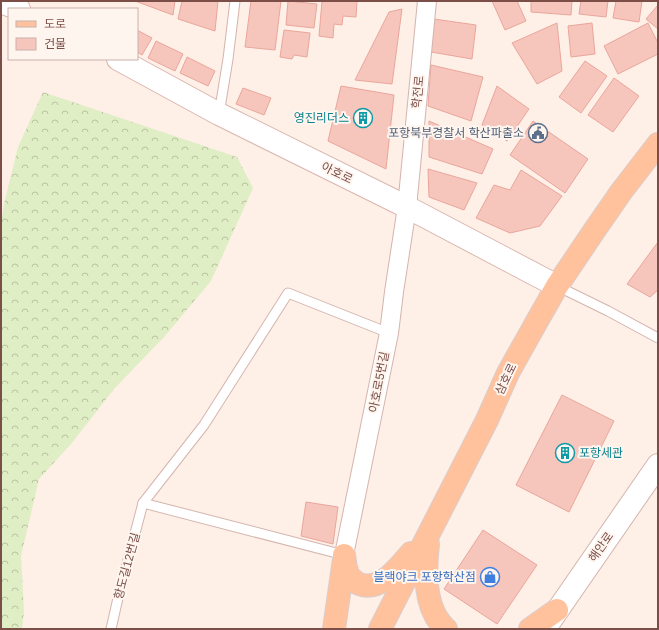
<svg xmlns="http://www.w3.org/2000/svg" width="659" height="630" viewBox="0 0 659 630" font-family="Arial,'Noto Sans KR',sans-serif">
<defs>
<pattern id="forest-crowns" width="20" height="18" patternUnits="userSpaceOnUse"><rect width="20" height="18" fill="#dfeec4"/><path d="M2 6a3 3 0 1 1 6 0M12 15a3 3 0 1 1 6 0" fill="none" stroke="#bac3a1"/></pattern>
</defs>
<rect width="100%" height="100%" fill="#feefe7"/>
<!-- forest -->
<polygon fill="url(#forest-crowns)" points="43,92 237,157 253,188 211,281 164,337 114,389 71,444 39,479 21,556 24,612 22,629 1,629 1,223 4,204 18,147"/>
<!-- building -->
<g fill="#f6c5bc" stroke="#eaa69b">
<polygon points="135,1 175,1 173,15"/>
<polygon points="182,1 218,1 215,31 178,19"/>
<polygon points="251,1 281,1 275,50 245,47"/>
<polygon points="288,1 317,4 314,28 286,25"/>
<polygon points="322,1 357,1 356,17 343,16 342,25 334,24 333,38 319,36"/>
<polygon points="492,1 517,1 526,21 505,30"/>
<polygon points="531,1 572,1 571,15 531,12"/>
<polygon points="581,1 608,1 606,17 579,14"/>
<polygon points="616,1 642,1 639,22 613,18"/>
<polygon points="658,5 658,29 646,19"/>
<polygon points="402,9 392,84 355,80 389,12"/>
<polygon points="434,19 476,25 472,59 431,52"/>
<polygon points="557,23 562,71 537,84 512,43"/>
<polygon points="592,23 595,54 571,57 568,26"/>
<polygon points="648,23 658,43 658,54 618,74 604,46"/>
<polygon points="137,30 152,38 142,55 137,52"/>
<polygon points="284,30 310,33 307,57 294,55 292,59 280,57"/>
<polygon points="156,41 183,54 175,71 148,58"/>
<polygon points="187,57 215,71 208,86 180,73"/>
<polygon points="585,61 607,76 581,113 559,97"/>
<polygon points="431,65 483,77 471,121 428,106"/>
<polygon points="614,78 639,96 613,132 588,115"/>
<polygon points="341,86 394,95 386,169 328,141"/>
<polygon points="497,86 529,109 507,141 482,125"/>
<polygon points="243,88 271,98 264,115 236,104"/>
<polygon points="429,121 493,149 482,174 429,157"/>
<polygon points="533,121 588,159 565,193 510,155"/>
<polygon points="428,169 477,183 464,210 429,197"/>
<polygon points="521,170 562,196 540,226 510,233 476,218 494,185 510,190"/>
<polygon points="658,242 658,290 650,297 627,284"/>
<polygon points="562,395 614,421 569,512 516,485"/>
<polygon points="306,502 338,507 333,544 301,536"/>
<polygon points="483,530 537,565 497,624 444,589"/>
</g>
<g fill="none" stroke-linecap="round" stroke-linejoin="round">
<defs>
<g id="service">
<polyline points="219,114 228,59 235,1"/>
<polyline points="557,286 608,311 658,338"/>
<polyline points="344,555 143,503 204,425 288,293 389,333"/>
<polyline points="111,629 118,598 143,503"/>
</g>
<polyline id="minor" points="344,555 389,333 394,292 407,207 427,1"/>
<polyline id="tertiary" points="546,627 658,465"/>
<g id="secondary">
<polyline points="1,2 19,9"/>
<polyline points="118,59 219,114 407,207 557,286"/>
</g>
<g id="primary">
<path d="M428,544C425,570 423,609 446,629"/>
<path d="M344,555C345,560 345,566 347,571C348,576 353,580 357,583C379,594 398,568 411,553"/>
<polyline points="334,629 344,559"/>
<polyline points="380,629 487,420 508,373 536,323 557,286 594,231 621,192 658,144"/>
<polyline points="530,629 557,610"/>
</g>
</defs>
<!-- service casing -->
<use href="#service" stroke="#d4b5ae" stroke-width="11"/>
<!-- minor casing -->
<use href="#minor" stroke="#d4b5ae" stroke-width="20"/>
<!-- tertiary casing -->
<use href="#tertiary" stroke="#d4b5ae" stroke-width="24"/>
<!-- secondary casing -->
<use href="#secondary" stroke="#dab6ae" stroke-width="24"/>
<!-- primary casing -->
<use href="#primary" stroke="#dacdcc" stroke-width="24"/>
<!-- service -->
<use href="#service" stroke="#fff" stroke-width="9"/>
<!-- minor -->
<use href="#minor" stroke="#fff" stroke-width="18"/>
<!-- tertiary -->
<use href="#tertiary" stroke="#fff" stroke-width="22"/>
<!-- secondary -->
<use href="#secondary" stroke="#fff" stroke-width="22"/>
<!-- primary -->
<use href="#primary" stroke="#ffc29d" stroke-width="22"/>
</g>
<!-- icons -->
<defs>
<symbol id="building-ring" viewBox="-11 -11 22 22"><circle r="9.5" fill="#fff5ef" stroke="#0f9aa8" stroke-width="1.5"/><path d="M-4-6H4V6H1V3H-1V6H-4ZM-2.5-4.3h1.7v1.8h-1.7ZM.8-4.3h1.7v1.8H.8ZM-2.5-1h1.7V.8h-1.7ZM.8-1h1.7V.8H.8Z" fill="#0f9aa8"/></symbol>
<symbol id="civic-ring" viewBox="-11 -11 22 22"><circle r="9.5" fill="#fff5ef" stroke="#5c6f8a" stroke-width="1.5"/><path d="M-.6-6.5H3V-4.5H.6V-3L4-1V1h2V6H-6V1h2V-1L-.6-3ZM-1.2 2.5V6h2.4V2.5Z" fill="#5c6f8a"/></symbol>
<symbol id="shop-ring" viewBox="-11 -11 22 22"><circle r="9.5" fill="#fff5ef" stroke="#3f7fe0" stroke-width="1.5"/><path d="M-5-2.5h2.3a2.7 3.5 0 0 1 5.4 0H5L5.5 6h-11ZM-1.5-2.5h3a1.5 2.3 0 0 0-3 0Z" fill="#3f7fe0"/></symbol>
</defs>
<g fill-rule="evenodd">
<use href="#building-ring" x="352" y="107" width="22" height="22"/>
<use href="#civic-ring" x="527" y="122" width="22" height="22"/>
<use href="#building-ring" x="554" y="442" width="22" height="22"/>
<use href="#shop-ring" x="479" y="566" width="22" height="22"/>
</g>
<g text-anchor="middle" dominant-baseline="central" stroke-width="4" stroke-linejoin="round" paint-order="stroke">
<!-- street labels -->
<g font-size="12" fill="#7b4e48" stroke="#fff5ef">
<text transform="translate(418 92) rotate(-84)">학전로</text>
<text transform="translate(337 173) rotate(26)">아호로</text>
<text transform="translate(506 379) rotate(-64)">삼호로</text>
<text transform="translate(379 382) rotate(-79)">아호로5번길</text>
<text transform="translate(601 547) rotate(-55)">해안로</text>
<text transform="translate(127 566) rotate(-75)">항도길12번길</text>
</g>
<!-- culture labels -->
<g font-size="12" fill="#0d838f" stroke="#fff5ef" text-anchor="end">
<text x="349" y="118">영진리더스</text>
<text x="579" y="453" text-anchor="start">포항세관</text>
</g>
<!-- service labels -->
<g font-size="12" fill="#4e5e75" stroke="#fff5ef" text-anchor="end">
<text x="524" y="133">포항북부경찰서 학산파출소</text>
</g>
<!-- shop labels -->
<g font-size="12" fill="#366cbe" stroke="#fff5ef" text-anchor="end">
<text x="476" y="577">블랙야크 포항학산점</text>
</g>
</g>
<!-- border -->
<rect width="659" height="630" fill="none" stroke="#7b4e48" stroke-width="4"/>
<!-- legend -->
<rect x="8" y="8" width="130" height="52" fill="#fff5ef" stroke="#cab2ac"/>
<rect x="16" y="21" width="20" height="6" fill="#ffc29d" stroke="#cab2ac"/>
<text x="44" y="28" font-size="12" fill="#7b4e48">도로</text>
<rect x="16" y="38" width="20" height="12" fill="#f6c5bc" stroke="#cab2ac"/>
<text x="44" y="48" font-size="12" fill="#7b4e48">건물</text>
</svg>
